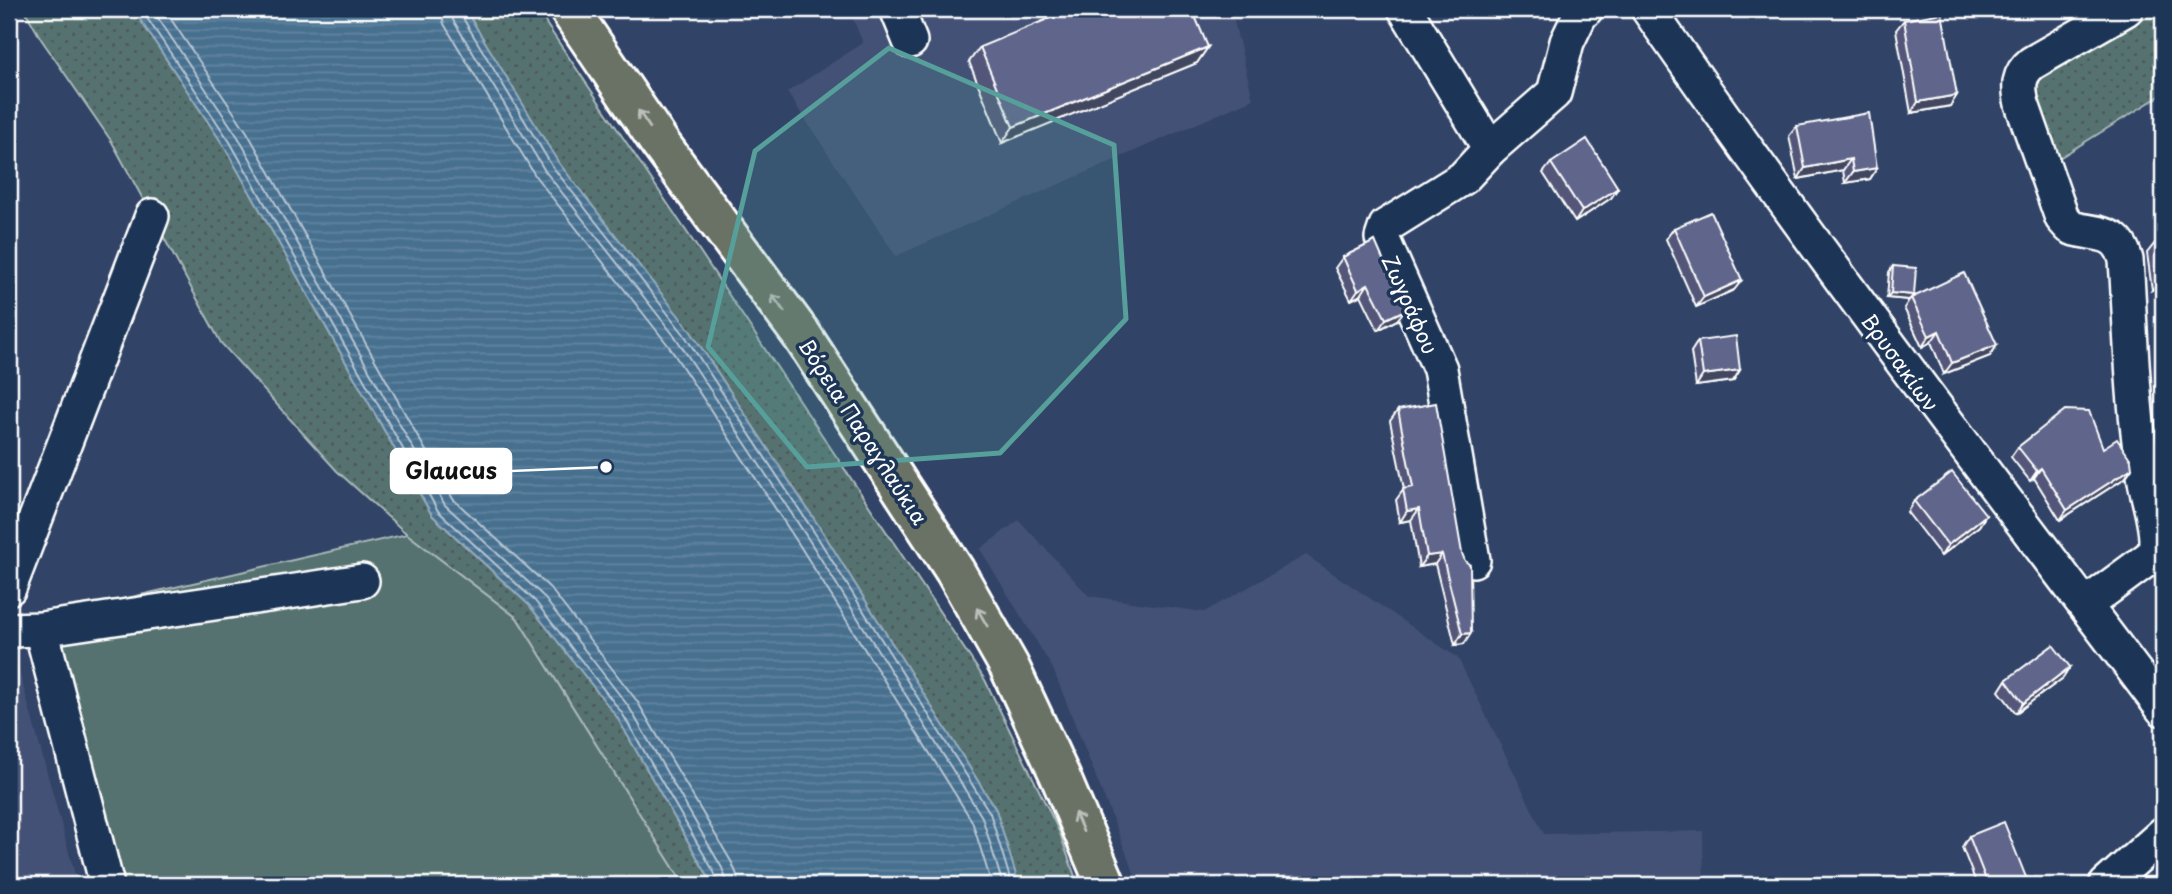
<svg xmlns="http://www.w3.org/2000/svg" width="2172" height="894" viewBox="0 0 2172 894" font-family="'Playpen Sans',sans-serif">
<defs>
<pattern id="grass-dots" width="8" height="8" patternUnits="userSpaceOnUse" patternTransform="scale(1.75)"><rect width="8" height="8" fill="#547270"/><path d="M2 2h.1M6 6h.1" fill="none" stroke="#4f5959" stroke-width="1.8" stroke-linecap="round"/></pattern>
<pattern id="water-rules" width="6" height="5" patternUnits="userSpaceOnUse" patternTransform="scale(1.75)"><rect width="6" height="5" fill="#476f8f"/><path d="M0 2.5h6" fill="none" stroke="#6385a0"/></pattern>
</defs>
<rect width="100%" height="100%" fill="#314367"/>
<filter id="ink" filterUnits="userSpaceOnUse"><feTurbulence type="fractalNoise" baseFrequency=".0143" numOctaves="2"/><feDisplacementMap in="SourceGraphic" scale="14" xChannelSelector="R" yChannelSelector="G"/><feConvolveMatrix kernelMatrix="1 2 1 2 8 2 1 2 1" color-interpolation-filters="sRGB"/></filter>
<g filter="url(#ink)">
<!-- built -->
<g fill="#435175">
<polygon points="849,9 1231,9 1253,99 896,256 787,92 863,43"/>
<polygon points="1019,520 1089,596 1204,612 1306,555 1458,658 1544,834 1703,831 1704,885 1139,885 1053,669 980,549"/>
<polygon points="9,645 12,645 78,885 9,885"/>
</g>
<!-- grass -->
<g fill="url(#grass-dots)" stroke="#aab8b8" stroke-width="2">
<polygon points="24,9 133,9 224,146 432,515 529,605 617,717 713,885 684,885 517,618 407,534 337,471 221,343 112,142 41,39"/>
<polygon points="465,9 540,9 547,25 701,253 985,680 1059,831 1078,885 1019,885 996,810 822,531 689,329 558,162"/>
<polygon points="2126,9 2163,9 2163,94 2051,163 2027,73"/>
</g>
<!-- park -->
<polygon fill="#547270" stroke="#aab8b8" stroke-width="2" points="407,534 517,618 684,885 89,885 22,622"/>
<!-- water -->
<polygon fill="url(#water-rules)" stroke="#91a9bc" stroke-width="2" points="133,9 465,9 558,162 689,329 822,531 996,810 1019,885 713,885 617,717 529,605 432,515 224,146"/>
<g fill="none" stroke-linecap="round" stroke-linejoin="round">
<!-- shore -->
<g stroke="#b5c5d2" stroke-width="2">
<polyline points="141,9 230,142 438,511 535,601 622,713 714,872 719,885"/>
<polyline points="152,9 238,137 445,505 542,595 629,707 722,868 728,885"/>
<polyline points="164,9 247,132 453,499 550,588 637,701 732,863 737,875 738,885"/>
<polyline points="440,9 444,24 536,177 668,345 800,546 972,821 992,885"/>
<polyline points="451,9 453,20 545,171 676,338 809,540 982,817 1003,885"/>
<polyline points="460,9 461,15 552,166 683,333 816,535 990,813 1012,885"/>
</g>
<defs>
<g id="street">
<polyline points="897,9 910,41"/>
<polyline points="1405,9 1490,149"/>
<path d="M1648,9C1813,247 1988,477 2163,709"/>
<polyline points="1473,560 1440,369 1382,238 1386,226 1463,178 1490,149 1554,93 1567,42 1580,15 1586,9"/>
<polyline points="9,588 152,216"/>
<path d="M2085,605L2153,555C2162,538 2148,500 2145,481C2132,408 2131,333 2126,260C2118,230 2099,235 2075,229L2070,227L2062,218L2022,104C2018,87 2018,74 2032,63L2126,9"/>
<polyline points="41,629 107,885"/>
<polyline points="9,630 41,629 362,581"/>
<polyline points="2106,885 2163,834"/>
</g>
<polyline id="primary" points="569,9 659,142 803,337 955,571 1009,666 1060,776 1106,885"/>
</defs>
<!-- street casing -->
<use href="#street" stroke="#fff" stroke-width="38"/>
<!-- primary casing -->
<use href="#primary" stroke="#fff" stroke-width="44"/>
<!-- street -->
<use href="#street" stroke="#1d3557" stroke-width="33"/>
<!-- primary -->
<use href="#primary" stroke="#6a7165" stroke-width="38"/>
</g>
<!-- wall -->
<g fill="#535778" stroke="#fff" stroke-width="2">
<polygon points="1904,20 1957,95 1950,106 1911,113 1896,30"/>
<polygon points="980,47 1208,47 1197,63 1002,143 969,62"/>
<polygon points="1797,126 1877,168 1870,179 1845,183 1843,170 1798,179 1789,136"/>
<polygon points="1551,163 1618,188 1611,198 1575,222 1543,173"/>
<polygon points="1674,228 1742,280 1734,290 1696,307 1666,239"/>
<polygon points="2163,239 2163,285 2152,290 2147,253 2155,243"/>
<polygon points="1375,241 1397,320 1378,330 1361,295 1351,300 1335,268 1343,257"/>
<polygon points="1893,266 1914,295 1912,297 1997,345 1990,356 1944,374 1931,342 1922,347 1904,308 1909,300 1887,298 1889,272"/>
<polygon points="1698,341 1740,370 1733,381 1696,386 1691,352"/>
<polygon points="1398,410 1471,633 1464,644 1455,645 1435,564 1419,567 1411,520 1400,522 1396,500 1404,489 1390,421"/>
<polygon points="2018,447 2103,448 2132,468 2125,478 2060,520 2034,478 2030,481 2011,457"/>
<polygon points="1914,501 1986,515 1979,526 1941,556 1907,512"/>
<polygon points="2070,667 2063,678 2016,713 1999,691 2006,680"/>
<polygon points="1969,836 2029,885 1977,885 1962,847"/>
</g>
<!-- shaded-wall -->
<g fill="#434761" stroke="#fff" stroke-width="2">
<polygon points="1208,47 1197,63 1002,143 1013,127"/>
<polygon points="1957,95 1950,106 1911,113 1918,102"/>
<polygon points="1851,159 1843,170 1798,179 1805,168"/>
<polygon points="1877,168 1870,179 1845,183 1853,172"/>
<polygon points="1618,188 1611,198 1575,222 1582,211"/>
<polygon points="2163,278 2163,285 2152,290 2160,279"/>
<polygon points="1742,280 1734,290 1696,307 1704,297"/>
<polygon points="1368,284 1361,295 1351,300 1358,290"/>
<polygon points="1891,293 1914,295 1909,300 1887,298"/>
<polygon points="1405,310 1397,320 1378,330 1386,319"/>
<polygon points="1939,331 1931,342 1922,347 1929,336"/>
<polygon points="1997,345 1990,356 1944,374 1952,363"/>
<polygon points="1740,370 1733,381 1696,386 1703,375"/>
<polygon points="2041,468 2034,478 2030,481 2037,471"/>
<polygon points="2132,468 2125,478 2060,520 2067,510"/>
<polygon points="1419,509 1411,520 1400,522 1407,511"/>
<polygon points="1986,515 1979,526 1941,556 1948,545"/>
<polygon points="1442,554 1435,564 1419,567 1427,556"/>
<polygon points="1471,633 1464,644 1455,645 1462,634"/>
<polygon points="2070,667 2063,678 2016,713 2023,703"/>
</g>
<!-- building -->
<g fill="#60658b" stroke="#fff" stroke-width="2">
<polygon points="1072,9 1192,9 1208,47 1013,127 980,47"/>
<polygon points="1942,13 1957,95 1918,102 1904,20"/>
<polygon points="1869,113 1877,168 1853,172 1851,159 1805,168 1797,126"/>
<polygon points="1587,139 1618,188 1582,211 1551,163"/>
<polygon points="1711,212 1742,280 1704,297 1674,228"/>
<polygon points="2163,239 2163,278 2160,279 2155,243"/>
<polygon points="1375,241 1405,310 1386,319 1368,284 1358,290 1343,257"/>
<polygon points="1893,266 1916,268 1914,295 1891,293"/>
<polygon points="1964,273 1997,345 1952,363 1939,331 1929,336 1911,298"/>
<polygon points="1736,336 1740,370 1703,375 1698,341"/>
<polygon points="1436,403 1462,553 1465,561 1470,565 1471,633 1462,634 1442,554 1427,556 1419,509 1407,511 1403,489 1413,487 1398,410"/>
<polygon points="2065,410 2089,411 2103,448 2117,439 2131,460 2132,468 2067,510 2041,468 2037,471 2018,447"/>
<polygon points="1952,472 1986,515 1948,545 1914,501"/>
<polygon points="2053,645 2070,667 2023,703 2006,680"/>
<polygon points="2004,822 2029,885 1988,885 1969,836"/>
</g>
<!-- one-way arrows -->
<defs><path id="oneway-shaft" d="M-6 0H5M1.5-3L5.5 0L1.5 3" fill="none" stroke-width="1.6" stroke-linecap="round" stroke-linejoin="round" transform="scale(1.75)"/></defs>
<g stroke="#bcbfba">
<use href="#oneway-shaft" transform="translate(644 119) rotate(-124)"/>
<use href="#oneway-shaft" transform="translate(778 303) rotate(-126)"/>
<use href="#oneway-shaft" transform="translate(982 617) rotate(-120)"/>
<use href="#oneway-shaft" transform="translate(1079 822) rotate(-113)"/>
</g>
</g>
<!-- marked area -->
<path fill="#579f9a" fill-opacity="0.2" stroke="#579f9a" stroke-width="5" stroke-linejoin="round" d="M889,48L1114,145L1126,319L1000,453L807,467L708,347L755,151Z"/>
<g text-anchor="middle" dominant-baseline="central" stroke-width="7" stroke-linejoin="round" paint-order="stroke">
<!-- street labels -->
<g font-size="21" fill="#fff" stroke="#1d3557">
<text transform="translate(1411 304) rotate(66)">Ζωγράφου</text>
<text transform="translate(1901 362) rotate(54)">Βρυσακίων</text>
<text transform="translate(864 431) rotate(57)">Βόρεια Παραγλαύκια</text>
</g>
</g>
<!-- callouts -->
<path fill="none" stroke="#fff" stroke-width="2.5" d="M606 467L511 471"/>
<circle fill="#fff" stroke="#1d3557" stroke-width="2.5" cx="606" cy="467" r="7"/>
<rect fill="#fff" stroke="#fff" stroke-width="2.5" x="391" y="449" width="120" height="44" rx="7"/>
<g font-size="23" text-anchor="middle" font-weight="bold" fill="#111">
<text x="451" y="479">Glaucus</text>
</g>
<!-- margin -->
<rect width="2172" height="894" fill="none" stroke="#1d3557" stroke-width="35"/>
<rect x="18" y="18" width="2137" height="859" fill="none" stroke="#fff" stroke-width="2.5" filter="url(#ink)"/>
</svg>
